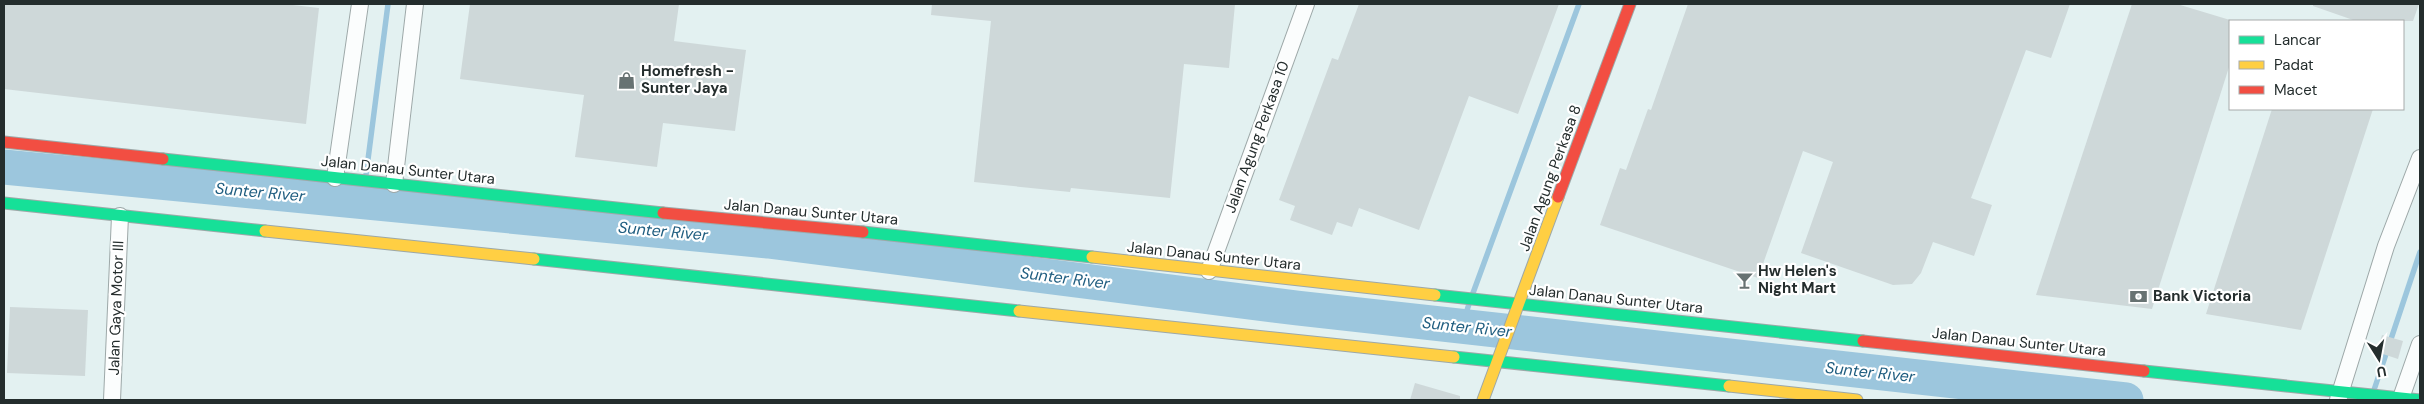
<svg xmlns="http://www.w3.org/2000/svg" width="2424" height="404" viewBox="0 0 2424 404" font-family="'DM Sans',sans-serif">
<rect width="100%" height="100%" fill="#e3f1f1"/>
<g fill="none" stroke-linecap="round" stroke-linejoin="round">
<!-- stream -->
<g stroke="#9cc6dd" stroke-width="5.5">
<polyline points="366,175 388,4"/>
<polyline points="362,203 365,184"/>
<polyline points="1473,293 1579,4"/>
<polyline points="1462,326 1469,304"/>
<polyline points="2374,390 2420,252"/>
</g>
<!-- river -->
<polyline stroke="#9cc6dd" stroke-width="35" points="4,167 768,241 1297,308 2126,400"/>
</g>
<!-- building -->
<g fill="#ced8d9">
<polygon points="4,4 284,4 319,8 306,124 4,89"/>
<polygon points="470,4 679,4 674,41 746,50 735,131 663,123 657,167 575,157 584,95 460,79"/>
<polygon points="932,4 1235,4 1229,68 1184,64 1170,198 1071,188 1070,192 974,182 991,21 931,15"/>
<polygon points="1359,4 1559,4 1518,114 1469,96 1419,230 1359,208 1352,227 1337,222 1332,235 1290,220 1295,206 1279,200 1332,58 1338,60"/>
<polygon points="1688,4 2070,4 2051,58 2026,50 1971,198 1992,205 1974,256 1933,242 1921,273 1912,284 1893,285 1801,253 1833,162 1803,151 1758,278 1600,225 1620,168 1626,170 1648,109 1651,110"/>
<polygon points="2132,4 2177,4 2230,20 2230,64 2152,309 2036,295"/>
<polygon points="2313,4 2419,4 2413,21 2356,21 2313,6"/>
<polygon points="2272,109 2373,109 2301,330 2206,314"/>
<polygon points="10,307 88,310 85,376 7,373"/>
<polygon points="2382,335 2403,341 2398,359 2377,352"/>
<polygon points="1415,383 1460,396 1460,400 1410,400"/>
</g>
<g fill="none" stroke-linecap="round" stroke-linejoin="round">
<defs>
<g id="street">
<polyline points="335,178 360,4"/>
<polyline points="394,184 415,4"/>
<polyline points="1209,271 1306,4"/>
<polyline points="2401,398 2420,344"/>
<polyline points="112,400 120,216"/>
<polyline points="2338,400 2386,246 2420,158"/>
</g>
<g id="fast">
<polyline points="163,159 663,213"/>
<polyline points="4,203 265,231"/>
<polyline points="863,232 1092,257"/>
<polyline points="534,259 1019,311"/>
<polyline points="1435,295 1863,341"/>
<polyline points="1454,357 1729,386"/>
<polyline points="2144,371 2420,400"/>
</g>
<g id="slow">
<polyline points="265,231 534,259"/>
<polyline points="1092,257 1435,295"/>
<polyline points="1019,311 1454,357"/>
<polyline points="1729,386 1857,400"/>
<polyline points="1483,400 1558,197"/>
</g>
<g id="jam">
<polyline points="4,142 163,159"/>
<polyline points="1558,197 1630,4"/>
<polyline points="663,213 863,232"/>
<polyline points="1863,341 2144,371"/>
</g>
</defs>
<!-- street casing -->
<use href="#street" stroke="#9da8a8" stroke-width="18"/>
<!-- fast casing -->
<use href="#fast" stroke="#9da8a8" stroke-width="13"/>
<!-- slow casing -->
<use href="#slow" stroke="#9da8a8" stroke-width="13"/>
<!-- jam casing -->
<use href="#jam" stroke="#9da8a8" stroke-width="13"/>
<!-- street -->
<use href="#street" stroke="#fbfdfd" stroke-width="16"/>
<!-- fast -->
<use href="#fast" stroke="#16e098" stroke-width="11"/>
<!-- slow -->
<use href="#slow" stroke="#ffcf43" stroke-width="11"/>
<!-- jam -->
<use href="#jam" stroke="#f24e42" stroke-width="11"/>
</g>
<!-- icons -->
<defs>
<symbol id="shop-bare" viewBox="-9 -9 18 18"><path d="M-5-2.5h2.3a2.7 3.5 0 0 1 5.4 0H5L5.5 6h-11ZM-1.5-2.5h3a1.5 2.3 0 0 0-3 0Z" fill="#677272" stroke="#fff" stroke-width="2.5" paint-order="stroke"/></symbol>
<symbol id="bar-bare" viewBox="-9 -9 18 18"><path d="M-6-5H6L.8 .8V4.5H3.5V6h-7V4.5H-.8V.8Z" fill="#677272" stroke="#fff" stroke-width="2.5" paint-order="stroke"/></symbol>
<symbol id="bank-bare" viewBox="-9 -9 18 18"><path d="M-6-4H6V4H-6ZM0-2.3a2.3 2.3 0 1 0 0 4.6a2.3 2.3 0 1 0 0-4.6Z" fill="#677272" stroke="#fff" stroke-width="2.5" paint-order="stroke"/></symbol>
</defs>
<g fill-rule="evenodd">
<use href="#shop-bare" x="614" y="68" width="25" height="25"/>
<use href="#bar-bare" x="1732" y="268" width="25" height="25"/>
<use href="#bank-bare" x="2126" y="284" width="25" height="25"/>
</g>
<g text-anchor="middle" dominant-baseline="central" stroke-width="4.5" stroke-linejoin="round" paint-order="stroke">
<!-- poi labels -->
<g font-size="15" font-weight="bold" fill="#242d2d" stroke="#fff" text-anchor="start">
<text x="641" y="71">Homefresh -<tspan x="641" dy="17">Sunter Jaya</tspan></text>
<text x="1758" y="271">Hw Helen's<tspan x="1758" dy="17">Night Mart</tspan></text>
<text x="2153" y="296">Bank Victoria</text>
</g>
<!-- street labels -->
<g font-size="15" fill="#242d2d" stroke="#fff">
<text transform="translate(1257 137) rotate(-70)">Jalan Agung Perkasa 10</text>
<text transform="translate(408 170) rotate(6)">Jalan Danau Sunter Utara</text>
<text transform="translate(1550 178) rotate(-70)">Jalan Agung Perkasa 8</text>
<text transform="translate(811 212) rotate(5)">Jalan Danau Sunter Utara</text>
<text transform="translate(1214 256) rotate(6)">Jalan Danau Sunter Utara</text>
<text transform="translate(1616 299) rotate(6)">Jalan Danau Sunter Utara</text>
<text transform="translate(116 308) rotate(-88)">Jalan Gaya Motor III</text>
<text transform="translate(2019 342) rotate(6)">Jalan Danau Sunter Utara</text>
</g>
<!-- water labels -->
<g font-size="16" font-style="italic" fill="#205e80" stroke="#fff">
<text transform="translate(260 192) rotate(5)">Sunter River</text>
<text transform="translate(663 231) rotate(5)">Sunter River</text>
<text transform="translate(1065 278) rotate(7)">Sunter River</text>
<text transform="translate(1467 327) rotate(6)">Sunter River</text>
<text transform="translate(1870 372) rotate(6)">Sunter River</text>
</g>
</g>
<!-- border -->
<rect width="2424" height="404" fill="none" stroke="#242d2d" stroke-width="10"/>
<!-- legend -->
<rect x="2229" y="20" width="175" height="90" fill="#ffffff" stroke="#a7abab"/>
<rect x="2239" y="36" width="25" height="8" fill="#16e098" stroke="#a7abab"/>
<text x="2274" y="45" font-size="15" fill="#242d2d">Lancar</text>
<rect x="2239" y="61" width="25" height="8" fill="#ffcf43" stroke="#a7abab"/>
<text x="2274" y="70" font-size="15" fill="#242d2d">Padat</text>
<rect x="2239" y="86" width="25" height="8" fill="#f24e42" stroke="#a7abab"/>
<text x="2274" y="95" font-size="15" fill="#242d2d">Macet</text>
<!-- north arrow -->
<g transform="translate(2379 359) rotate(169)" stroke="#ffffff" stroke-width="4" paint-order="stroke">
<path d="M0-4L9 19L0 12L-9 19Z" fill="#242d2d"/>
<text y="-8" font-size="14" font-weight="bold" text-anchor="middle" fill="#242d2d">U</text>
</g>
</svg>
